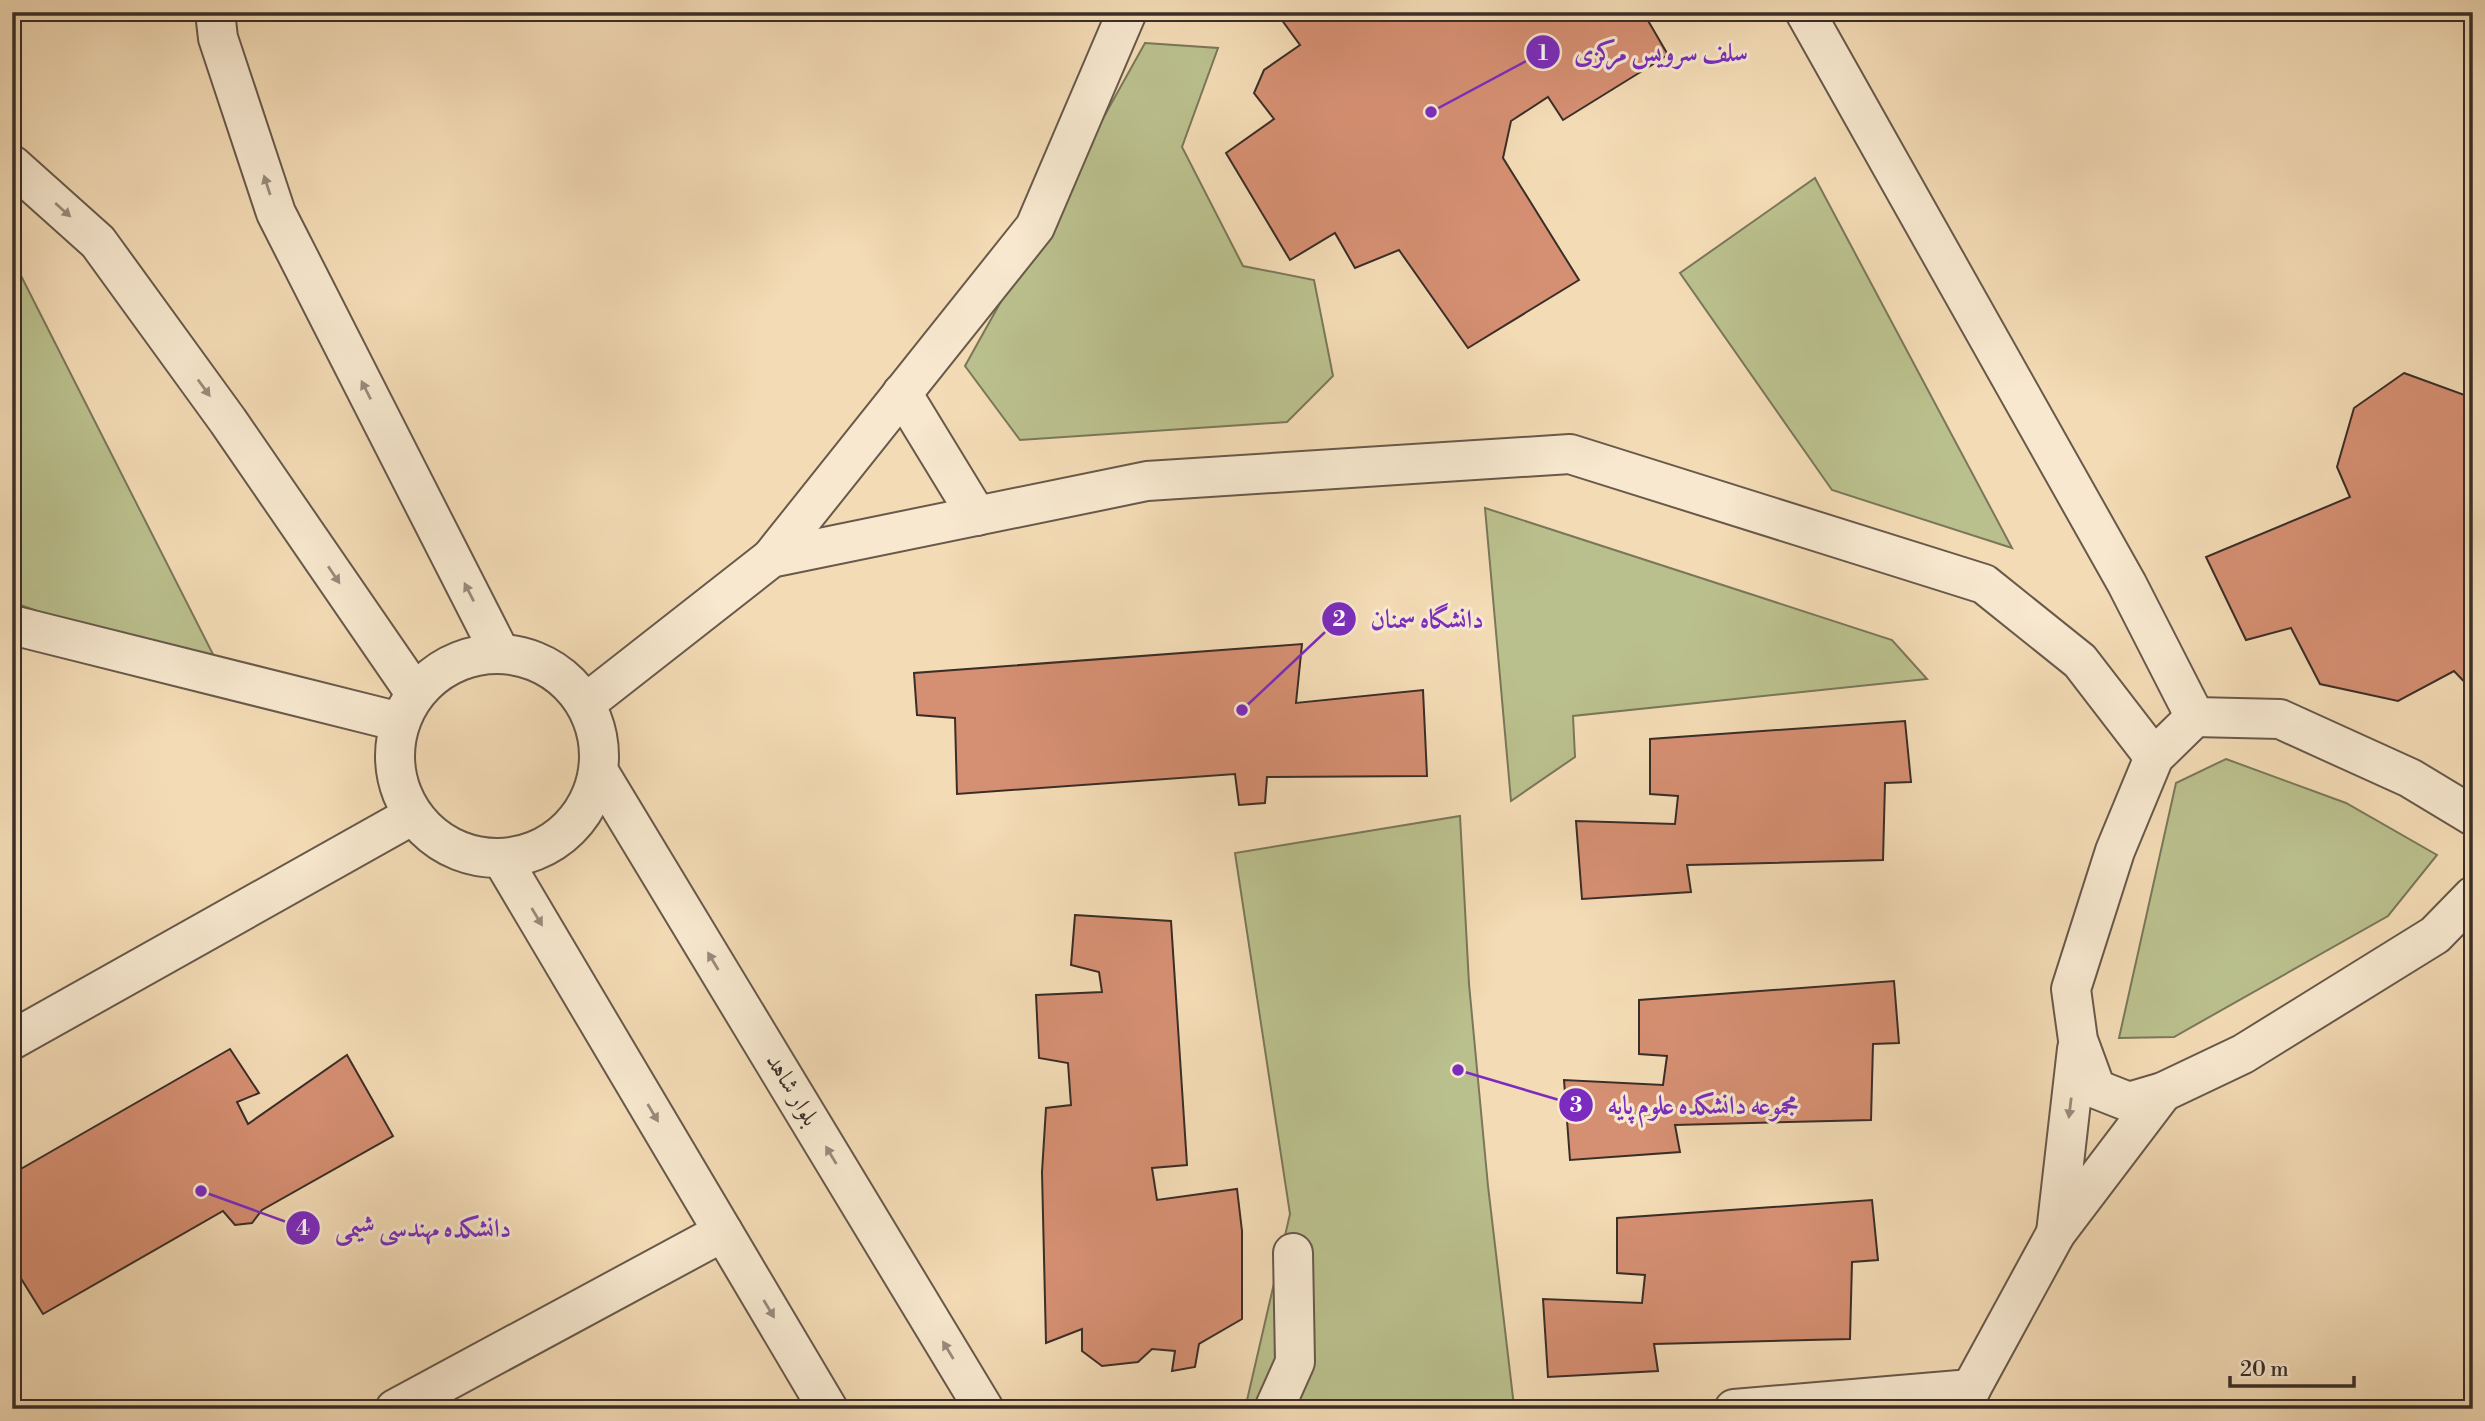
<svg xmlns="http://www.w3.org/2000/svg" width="2485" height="1421" viewBox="0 0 2485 1421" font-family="'Libre Bodoni',Amiri,serif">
<rect width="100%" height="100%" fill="#f3dbb5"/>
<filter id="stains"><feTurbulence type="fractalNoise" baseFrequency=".00286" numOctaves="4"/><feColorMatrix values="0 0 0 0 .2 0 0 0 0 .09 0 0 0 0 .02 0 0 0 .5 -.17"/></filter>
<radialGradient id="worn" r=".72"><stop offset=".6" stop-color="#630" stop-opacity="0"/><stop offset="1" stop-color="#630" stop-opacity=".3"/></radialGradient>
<!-- green -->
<g fill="#bac08d" stroke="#7a775a" stroke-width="2">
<polygon points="1145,43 1218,48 1182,147 1243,266 1314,280 1333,376 1287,422 1020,440 965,366"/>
<polygon points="1815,178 2012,548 1832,490 1680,273"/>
<polygon points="12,258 225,678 12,602"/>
<polygon points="1485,508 1892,640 1927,679 1573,716 1575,757 1511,801"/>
<polygon points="2226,759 2346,803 2437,855 2388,916 2174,1037 2119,1038 2176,783"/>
<polygon points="1460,816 1469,984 1488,1186 1514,1406 1520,1409 1245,1409 1290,1214 1235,853"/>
</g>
<!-- building -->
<g fill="#d58f72" stroke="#3a2e28" stroke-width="2">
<polygon points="1276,12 1411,12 1452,17 1458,12 1643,12 1668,55 1563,120 1548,97 1511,121 1503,158 1579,280 1468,348 1399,250 1355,268 1335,233 1290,260 1226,153 1274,119 1254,93 1264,70 1300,45"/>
<polygon points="2404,373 2470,397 2473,402 2473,691 2454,671 2398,701 2320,684 2291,628 2246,640 2206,557 2350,497 2337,467 2354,408"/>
<polygon points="1302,644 1296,703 1423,690 1427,776 1267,777 1265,803 1239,805 1235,774 957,794 955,718 917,715 914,673"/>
<polygon points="1905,721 1911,782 1885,783 1883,860 1687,865 1691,892 1582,899 1576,821 1675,824 1678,796 1650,794 1650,739"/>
<polygon points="1075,915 1171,921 1187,1165 1152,1168 1157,1200 1237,1189 1242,1231 1242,1319 1199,1344 1195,1367 1172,1371 1175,1351 1152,1349 1138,1362 1102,1366 1082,1351 1082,1329 1046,1343 1042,1172 1046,1108 1071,1105 1068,1063 1039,1058 1036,995 1102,992 1099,972 1071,965"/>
<polygon points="1894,981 1899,1043 1873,1044 1871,1120 1675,1125 1680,1152 1570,1160 1564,1080 1663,1085 1667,1056 1639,1054 1639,1000"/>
<polygon points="230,1049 259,1093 237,1102 248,1124 347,1055 393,1136 262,1210 252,1223 235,1225 223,1211 43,1314 12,1264 12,1174"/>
<polygon points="1872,1200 1878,1260 1852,1262 1850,1339 1654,1344 1658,1371 1548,1377 1543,1299 1642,1303 1645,1275 1617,1273 1617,1218"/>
</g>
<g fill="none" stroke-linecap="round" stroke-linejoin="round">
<defs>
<g id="minor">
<polyline points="215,12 218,38 276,213 500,653"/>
<polyline points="1805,12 2127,584 2195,717"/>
<polyline points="12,165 98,242 228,421 415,693"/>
<polyline points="902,393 977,516"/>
<polyline points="771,558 1035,227 1127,12"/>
<polyline points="12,625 400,722"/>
<circle cx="497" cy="756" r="102"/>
<polyline points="586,703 771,558 1147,481 1570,454 1984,584 2080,661 2154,757"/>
<polyline points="599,772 984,1409"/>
<polyline points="2473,816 2410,778 2280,719 2195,717 2154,757 2115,851 2071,989 2078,1040 2096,1089 2129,1102 2163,1092 2243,1054 2435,935 2473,896"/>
<polyline points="502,859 828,1409"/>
<polyline points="12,1040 413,815"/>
<polyline points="2077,1049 2056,1233 2163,1092"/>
<polyline points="395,1409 723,1232"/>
<polyline points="1274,1409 1295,1362 1293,1253"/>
<polyline points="1734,1409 1971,1389"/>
<polyline points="1960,1409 2056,1233"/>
</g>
</defs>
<!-- minor casing -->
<use href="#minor" stroke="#68594b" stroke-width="42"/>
<!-- minor -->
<use href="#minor" stroke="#f7e8cf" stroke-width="38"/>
</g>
<!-- one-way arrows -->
<defs><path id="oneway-solid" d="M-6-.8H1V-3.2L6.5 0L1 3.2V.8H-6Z" transform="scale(1.75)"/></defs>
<g fill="#988b7c">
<use href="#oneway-solid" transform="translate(267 185) rotate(-108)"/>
<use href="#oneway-solid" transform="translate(63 210) rotate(42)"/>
<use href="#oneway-solid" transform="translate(204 388) rotate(54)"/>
<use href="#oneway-solid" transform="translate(366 390) rotate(-117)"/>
<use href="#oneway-solid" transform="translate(334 575) rotate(56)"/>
<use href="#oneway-solid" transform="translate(469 592) rotate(-117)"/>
<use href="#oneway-solid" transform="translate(537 917) rotate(59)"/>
<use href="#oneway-solid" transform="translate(713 961) rotate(-121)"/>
<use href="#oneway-solid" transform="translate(2070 1108) rotate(97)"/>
<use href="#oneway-solid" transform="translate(653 1113) rotate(59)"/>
<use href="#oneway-solid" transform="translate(831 1155) rotate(-121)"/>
<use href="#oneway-solid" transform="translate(769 1309) rotate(59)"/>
<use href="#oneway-solid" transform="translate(948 1350) rotate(-121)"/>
</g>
<g text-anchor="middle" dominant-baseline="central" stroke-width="6" stroke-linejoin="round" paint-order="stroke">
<!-- street labels -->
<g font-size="24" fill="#3a2e28" stroke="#f7e8cf">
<text transform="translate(792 1090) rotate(59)">بلوار شاهد</text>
</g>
</g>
<!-- callouts -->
<path fill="none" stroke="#7b2cbf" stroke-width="2.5" d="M1431 112L1543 52M1242 710L1339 619M1458 1070L1576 1105M201 1191L303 1228"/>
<g fill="#7b2cbf" stroke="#f7e8cf" stroke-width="2.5">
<circle cx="1431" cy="112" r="7"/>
<circle cx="1242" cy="710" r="7"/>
<circle cx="1458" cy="1070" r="7"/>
<circle cx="201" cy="1191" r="7"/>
<circle cx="1543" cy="52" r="18"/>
<circle cx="1339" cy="619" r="18"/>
<circle cx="1576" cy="1105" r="18"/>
<circle cx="303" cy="1228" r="18"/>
</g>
<g font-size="21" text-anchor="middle" font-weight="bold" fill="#fff">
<text x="1543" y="60">1</text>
<text x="1339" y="626">2</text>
<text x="1576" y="1112">3</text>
<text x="303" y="1235">4</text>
</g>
<g font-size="26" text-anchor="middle" font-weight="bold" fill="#7b2cbf" stroke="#f7e8cf" stroke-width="6" stroke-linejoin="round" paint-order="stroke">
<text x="1661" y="61">سلف سرویس مرکزی</text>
<text x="1427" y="628">دانشگاه سمنان</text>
<text x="1703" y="1114">مجموعه دانشکده علوم پایه</text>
<text x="423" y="1237">دانشکده مهندسی شیمی</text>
</g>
<!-- margin -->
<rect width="2485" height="1421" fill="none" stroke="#f3dbb5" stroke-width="42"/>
<rect x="14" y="14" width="2457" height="1393" fill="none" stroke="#3a2e28" stroke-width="3.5"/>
<rect x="21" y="21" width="2443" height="1379" fill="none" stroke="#3a2e28" stroke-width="2"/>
<!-- scale -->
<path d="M2230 1376v10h124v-10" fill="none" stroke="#3a2e28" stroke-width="3.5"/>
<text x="2240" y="1376" font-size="21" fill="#3a2e28" stroke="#f7e8cf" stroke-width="5" paint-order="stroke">20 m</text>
<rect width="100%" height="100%" filter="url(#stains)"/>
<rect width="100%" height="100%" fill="url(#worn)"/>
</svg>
